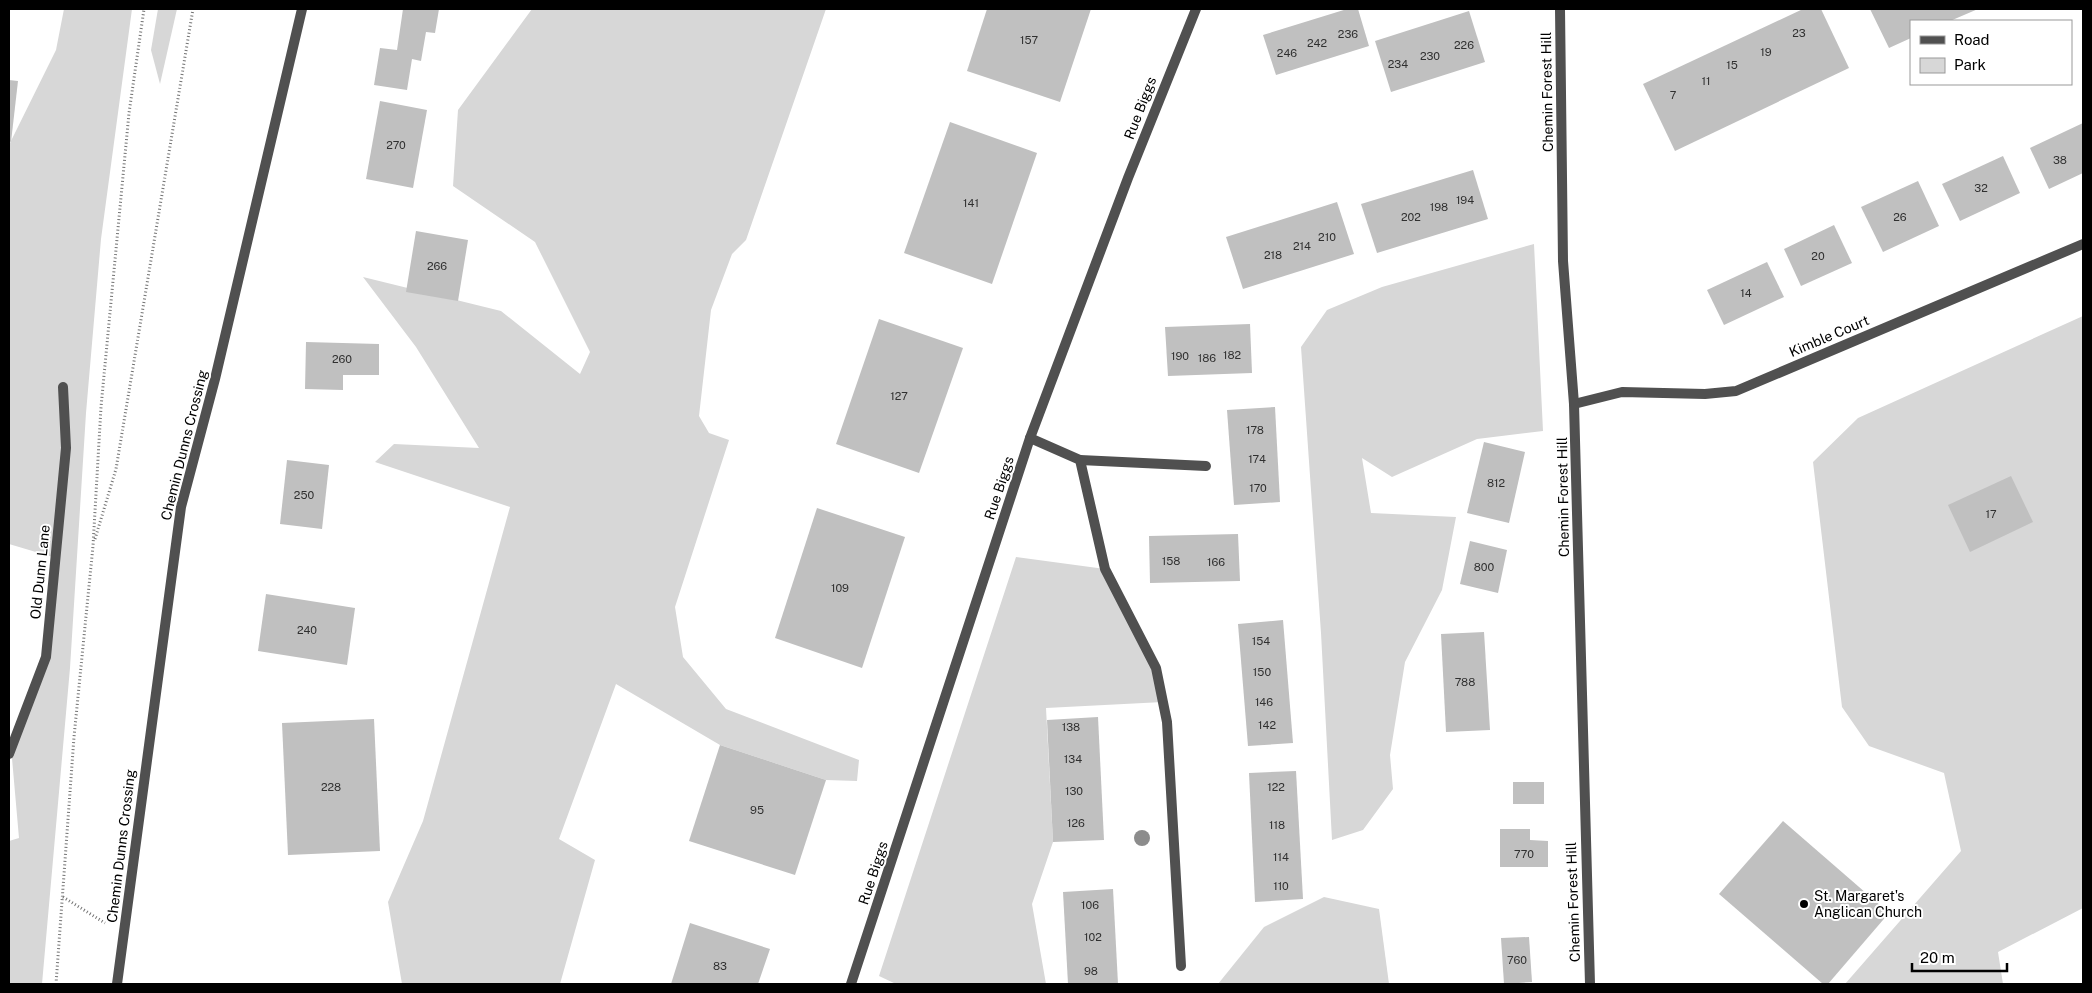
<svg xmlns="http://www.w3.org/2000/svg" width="2092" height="993" viewBox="0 0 2092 993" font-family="'Public Sans',sans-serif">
<rect width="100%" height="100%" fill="#fff"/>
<!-- green -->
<g fill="#d7d7d7">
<polygon points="64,9 132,9 101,239 86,413 70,668 42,984 9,984 9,841 19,838 11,747 46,657 56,558 9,544 9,145 56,50"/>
<polygon points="158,9 177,9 160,84 151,50"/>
<polygon points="532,9 826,9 746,240 732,254 711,310 699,416 709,433 729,440 675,607 683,657 726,709 859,760 857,781 826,780 720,745 616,684 559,839 595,860 560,984 402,984 388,902 423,821 510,507 375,462 394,444 479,448 416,347 363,277 501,311 580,374 590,352 535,242 453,186 458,110"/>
<polygon points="1534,244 1543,431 1477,439 1392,477 1362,458 1371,513 1456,517 1442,590 1405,662 1390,755 1393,789 1363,830 1332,840 1321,633 1301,347 1327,310 1382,287"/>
<polygon points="2083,316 2083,908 1998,952 2003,984 1845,984 1961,851 1944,773 1869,746 1842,707 1813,462 1858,418"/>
<polygon points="1016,557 1105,569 1156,668 1163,702 1046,708 1053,842 1032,904 1046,984 896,984 879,976"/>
<polygon points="1324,897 1379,909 1389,984 1218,984 1264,927"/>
</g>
<!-- building -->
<g fill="#c0c0c0">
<polygon points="403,9 439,9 435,33 426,32 421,61 412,59 407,90 374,85 380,48 397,50"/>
<polygon points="987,9 1091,9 1060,102 967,71"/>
<polygon points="1347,9 1358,9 1369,46 1276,75 1263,35"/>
<polygon points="1803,9 1821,9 1849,68 1675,151 1643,84"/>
<polygon points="1870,9 1978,9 1950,21 1911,21 1911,38 1889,48"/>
<polygon points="1469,11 1485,62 1391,92 1375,41"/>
<polygon points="9,80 18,81 11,142 9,141"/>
<polygon points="380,101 427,110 413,188 366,179"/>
<polygon points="950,122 1037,153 992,284 904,253"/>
<polygon points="2083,123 2083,173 2049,189 2030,148"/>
<polygon points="2003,156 2020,193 1960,221 1942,184"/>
<polygon points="1473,170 1488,219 1377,253 1361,204"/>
<polygon points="1918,181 1939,226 1883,252 1861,207"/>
<polygon points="1337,202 1354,254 1243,289 1226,237"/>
<polygon points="1834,225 1852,263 1801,286 1784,249"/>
<polygon points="416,231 468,240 458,301 406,292"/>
<polygon points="1767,262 1784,297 1724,325 1707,290"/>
<polygon points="879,319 963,348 919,473 836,444"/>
<polygon points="1250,324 1252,373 1168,376 1165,327"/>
<polygon points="306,342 379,344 379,375 343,375 343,390 305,389"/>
<polygon points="1275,407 1280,502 1234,505 1227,410"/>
<polygon points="1484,442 1525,452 1509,523 1467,513"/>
<polygon points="287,460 329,465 322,529 280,524"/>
<polygon points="2011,476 2033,522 1970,552 1948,505"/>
<polygon points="817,508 905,537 862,668 775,638"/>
<polygon points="1238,534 1240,581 1150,583 1149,536"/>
<polygon points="1470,541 1507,550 1498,593 1460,584"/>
<polygon points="266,594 355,608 347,665 258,651"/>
<polygon points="1283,620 1293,743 1248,746 1238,624"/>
<polygon points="1484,632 1490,730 1446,732 1441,634"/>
<polygon points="1098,717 1104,840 1053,842 1047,720"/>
<polygon points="374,719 380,851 288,855 282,723"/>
<polygon points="720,745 826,780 795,875 689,841"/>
<polygon points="1296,771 1303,899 1255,902 1249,773"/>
<rect x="1513" y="782" width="31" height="22"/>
<polygon points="1783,821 1889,913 1828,984 1823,984 1719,894"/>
<polygon points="1500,829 1530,829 1530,840 1548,841 1548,867 1500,867"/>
<polygon points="1113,889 1118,984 1068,984 1063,892"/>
<polygon points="690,923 770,949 758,984 671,984"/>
<polygon points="1529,937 1532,982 1504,984 1501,938"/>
</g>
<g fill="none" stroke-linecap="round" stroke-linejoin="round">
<!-- path -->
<g stroke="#727272" stroke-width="3" stroke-dasharray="1 2.5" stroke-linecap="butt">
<polyline points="95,539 116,469 193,9"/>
<polyline points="63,897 105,923"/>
<polyline points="56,984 74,737 93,546 101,407 129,113 144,9"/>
</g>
<!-- service -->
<g stroke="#505050" stroke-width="10">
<polyline points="1030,438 1080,460 1105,569 1156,668 1167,722 1181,966"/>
<polyline points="1080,460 1206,466"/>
</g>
<!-- minor -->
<g stroke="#505050" stroke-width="10">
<polyline points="1574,404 1622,392 1705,394 1736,391 2083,244"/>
<polyline points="9,754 46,657 66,448 63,387"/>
<polyline points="117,984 181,507 215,379 302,9"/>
</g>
<!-- tertiary -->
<g stroke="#505050" stroke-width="10">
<polyline points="1560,9 1563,261 1574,404 1590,984"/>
<polyline points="851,984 1030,438 1128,178 1196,9"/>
</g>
</g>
<!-- trees -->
<circle fill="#8c8c8c" cx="1142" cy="838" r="8"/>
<!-- markers -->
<circle fill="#000" stroke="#fff" stroke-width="2" cx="1804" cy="904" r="5"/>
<g text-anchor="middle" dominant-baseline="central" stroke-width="4" stroke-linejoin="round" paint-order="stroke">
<!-- number labels -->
<g font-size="11" fill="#303030">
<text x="1799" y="33">23</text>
<text x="1348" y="34">236</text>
<text x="1029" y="40">157</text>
<text x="1317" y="43">242</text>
<text x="1464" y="45">226</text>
<text x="1766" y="52">19</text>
<text x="1287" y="53">246</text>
<text x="1430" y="56">230</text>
<text x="1398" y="64">234</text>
<text x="1732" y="65">15</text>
<text x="1706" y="81">11</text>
<text x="1673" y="95">7</text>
<text x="396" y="145">270</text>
<text x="2060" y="160">38</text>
<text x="1981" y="188">32</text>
<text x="1465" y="200">194</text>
<text x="971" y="203">141</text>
<text x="1439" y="207">198</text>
<text x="1411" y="217">202</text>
<text x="1900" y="217">26</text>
<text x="1327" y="237">210</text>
<text x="1302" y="246">214</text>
<text x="1273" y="255">218</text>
<text x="1818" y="256">20</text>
<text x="437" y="266">266</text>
<text x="1746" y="293">14</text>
<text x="1232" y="355">182</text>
<text x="1180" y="356">190</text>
<text x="1207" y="358">186</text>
<text x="342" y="359">260</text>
<text x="899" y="396">127</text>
<text x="1255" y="430">178</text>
<text x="1257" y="459">174</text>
<text x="1496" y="483">812</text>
<text x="1258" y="488">170</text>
<text x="304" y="495">250</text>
<text x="1991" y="514">17</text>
<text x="1171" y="561">158</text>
<text x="1216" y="562">166</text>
<text x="1484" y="567">800</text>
<text x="840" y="588">109</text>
<text x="307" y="630">240</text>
<text x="1261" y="641">154</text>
<text x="1262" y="672">150</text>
<text x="1465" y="682">788</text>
<text x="1264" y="702">146</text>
<text x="1267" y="725">142</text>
<text x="1071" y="727">138</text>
<text x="1073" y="759">134</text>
<text x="331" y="787">228</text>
<text x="1276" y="787">122</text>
<text x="1074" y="791">130</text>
<text x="757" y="810">95</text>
<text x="1076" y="823">126</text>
<text x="1277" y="825">118</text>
<text x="1524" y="854">770</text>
<text x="1281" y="857">114</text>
<text x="1281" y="886">110</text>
<text x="1090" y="905">106</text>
<text x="1093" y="937">102</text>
<text x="1517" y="960">760</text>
<text x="720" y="966">83</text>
<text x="1091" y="971">98</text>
</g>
<!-- street labels -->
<g font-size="14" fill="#000" stroke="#fff">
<text transform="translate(1547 92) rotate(-91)">Chemin Forest Hill</text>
<text transform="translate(1140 108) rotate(-69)">Rue Biggs</text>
<text transform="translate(1829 336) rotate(-23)">Kimble Court</text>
<text transform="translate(184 445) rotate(-76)">Chemin Dunns Crossing</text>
<text transform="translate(999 488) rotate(-72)">Rue Biggs</text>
<text transform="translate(1563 497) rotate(-91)">Chemin Forest Hill</text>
<text transform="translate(40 572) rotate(-84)">Old Dunn Lane</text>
<text transform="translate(121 846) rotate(-83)">Chemin Dunns Crossing</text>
<text transform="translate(873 873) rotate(-72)">Rue Biggs</text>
<text transform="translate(1573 902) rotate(-92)">Chemin Forest Hill</text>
</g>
<!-- poi labels -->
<g font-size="14" fill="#000" stroke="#fff" text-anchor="start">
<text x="1814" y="896">St. Margaret's<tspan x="1814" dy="16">Anglican Church</tspan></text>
</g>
</g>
<!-- border -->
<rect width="2092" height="993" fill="none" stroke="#000000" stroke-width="20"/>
<!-- legend -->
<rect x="1910" y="20" width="162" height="65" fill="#ffffff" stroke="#999999"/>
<rect x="1920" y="36" width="25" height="8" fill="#505050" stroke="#999999"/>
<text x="1954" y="45" font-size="15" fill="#000000">Road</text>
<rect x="1920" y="58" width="25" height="15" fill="#d7d7d7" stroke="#999999"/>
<text x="1954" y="70" font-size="15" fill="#000000">Park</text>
<!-- scale -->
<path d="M1912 963v8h95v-8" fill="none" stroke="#000000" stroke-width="2.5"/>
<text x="1920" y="963" font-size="15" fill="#000000" stroke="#ffffff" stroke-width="4" paint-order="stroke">20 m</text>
</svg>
